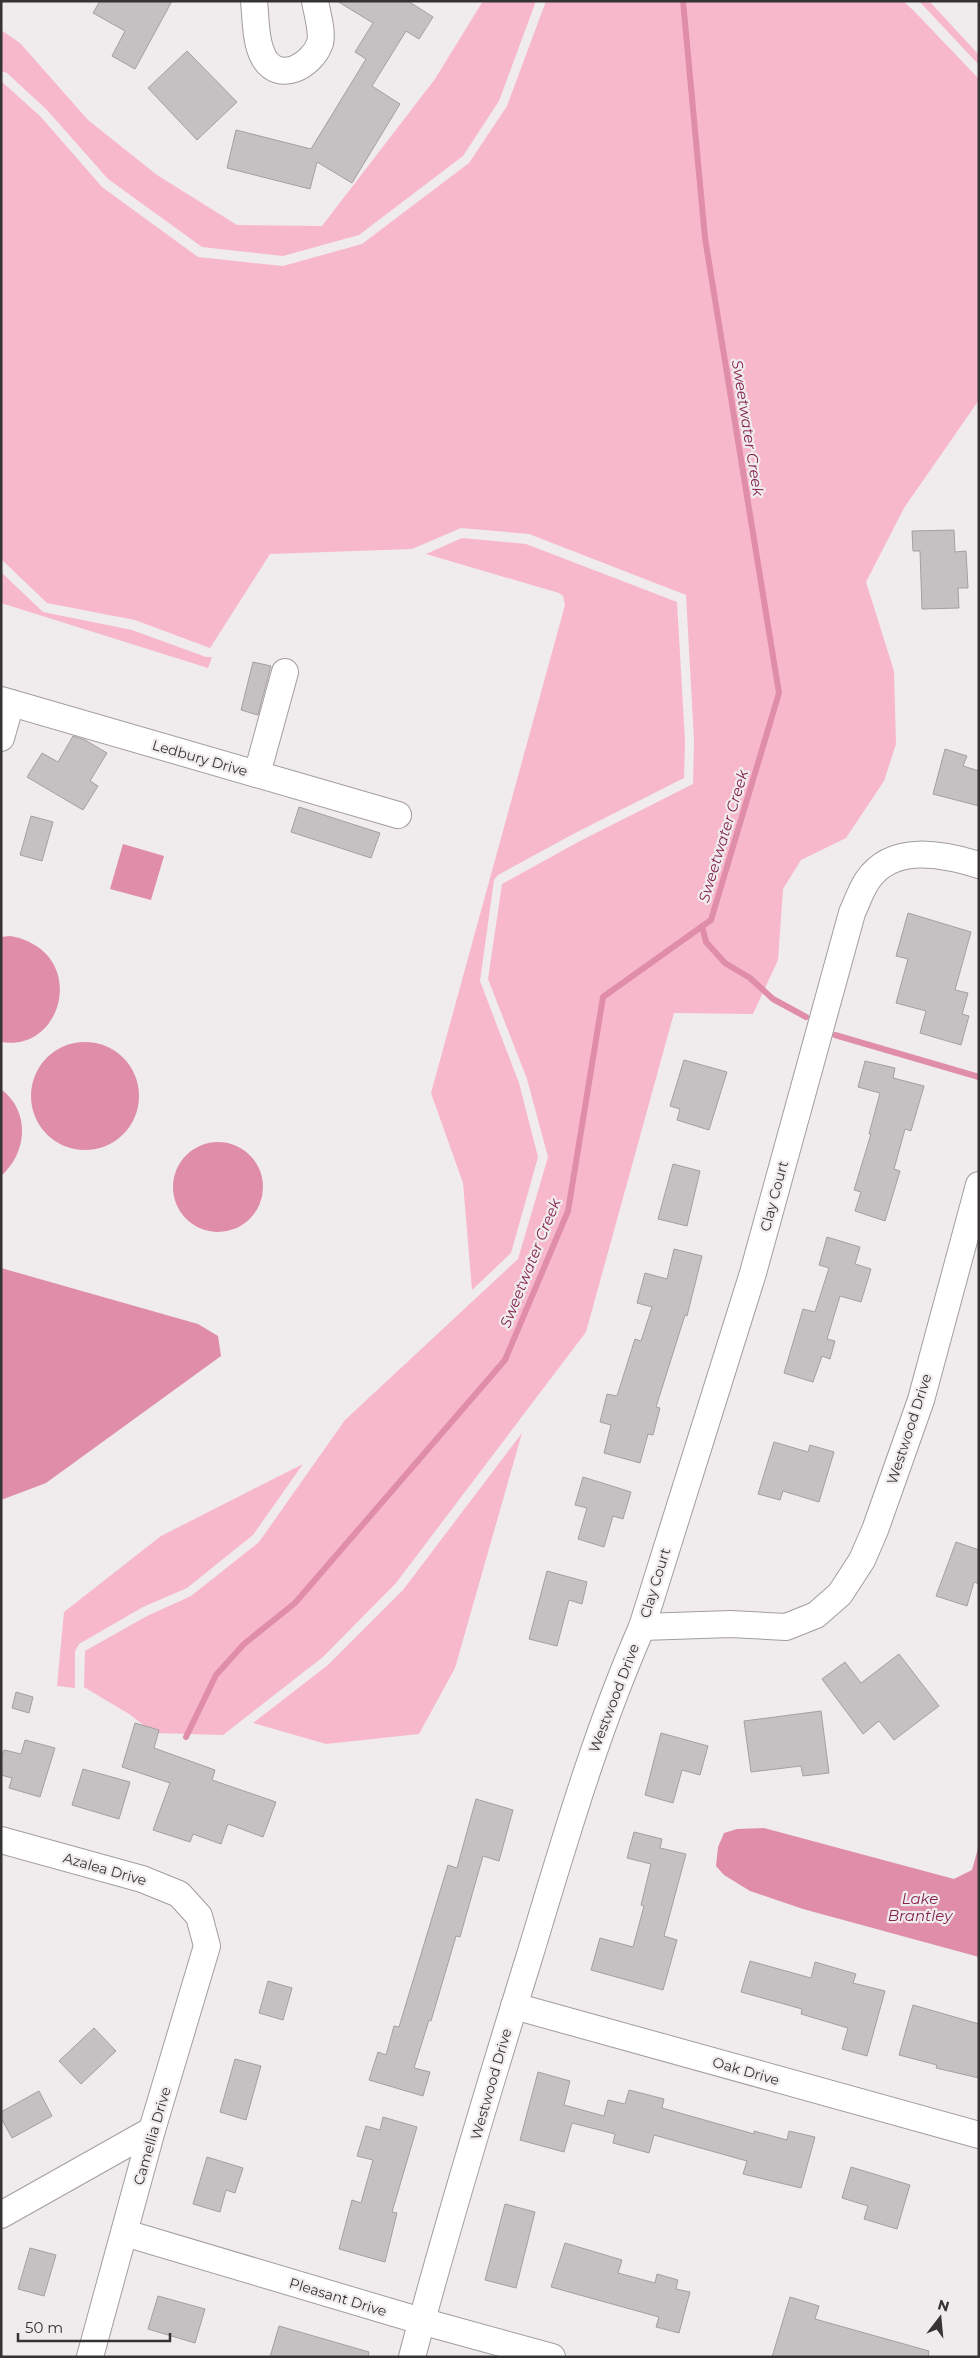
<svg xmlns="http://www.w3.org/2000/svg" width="980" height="2358" viewBox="0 0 980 2358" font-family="Montserrat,sans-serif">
<rect width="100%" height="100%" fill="#f0ebec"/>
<!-- green -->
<g fill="#f8b8cc">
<polygon points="483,1 536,1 499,101 463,156 359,235 283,256 202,247 108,179 47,110 7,73 1,71 1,30 20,43 88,120 157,175 237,225 322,226 435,79"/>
<polygon points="546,1 903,1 913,10 979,79 979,400 904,508 866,582 894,671 896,744 884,781 846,838 801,860 783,889 778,960 753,1014 674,1013 586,1332 396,1583 323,1657 223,1735 154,1733 129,1714 84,1687 85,1651 147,1616 191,1596 259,1542 345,1420 518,1259 548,1157 527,1079 488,979 502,884 580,841 693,784 694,740 686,595 529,534 461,528 412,549 270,554 210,648 135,620 47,603 1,559 1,81 41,117 102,187 198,257 283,266 362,244 469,163 507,106"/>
<polygon points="919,1 929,1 979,55 979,65"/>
<polygon points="462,538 526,544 677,602 685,741 684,778 577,832 498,875 494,880 480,981 519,1083 538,1157 511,1253 472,1290 463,1183 431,1093 565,605 563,596 559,593 426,554"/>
<polygon points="1,572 43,612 132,630 206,657 212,657 208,668 1,603"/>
<polygon points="522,1433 455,1668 419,1734 326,1744 253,1723 328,1665 403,1590"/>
<polygon points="303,1464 253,1535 187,1588 143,1607 79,1644 75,1651 75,1688 57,1686 64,1612 161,1536"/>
</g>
<!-- water -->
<g fill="#df8da9">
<polygon points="123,844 164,856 151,900 110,889"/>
<path d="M10,936C89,950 65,1053 1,1042V937Z"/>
<circle cx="85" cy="1096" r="54"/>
<path d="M1,1089C31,1112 27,1153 1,1176Z"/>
<circle cx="218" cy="1187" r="45"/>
<polygon points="1,1268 198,1324 218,1336 221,1356 46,1483 1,1500"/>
<polygon points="764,1828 954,1879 972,1870 979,1845 979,1957 803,1909 750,1891 724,1875 716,1866 718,1847 724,1833 737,1829"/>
</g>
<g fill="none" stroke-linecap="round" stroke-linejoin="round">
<!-- stream -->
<g stroke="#df8da9" stroke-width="6">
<polyline points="702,926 706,942 725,963 750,978 773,999 806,1017"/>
<polyline points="835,1035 979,1077"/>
<polyline points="186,1737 216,1675 244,1644 295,1603 505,1360 568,1211 603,997 711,920 779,693 705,238 683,1"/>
</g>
</g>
<!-- building -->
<g fill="#c5c0c2" stroke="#a49fa0">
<polygon points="100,1 172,1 135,69 112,56 125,31 93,13"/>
<polygon points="337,1 408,1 433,17 419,39 406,31 372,86 400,104 352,183 317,162 310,189 227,168 236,130 311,149 366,59 355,52 373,23"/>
<polygon points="187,51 237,102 197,140 148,88"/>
<polygon points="954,530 955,552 966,551 968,588 958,588 959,608 922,609 920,551 913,551 912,531"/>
<polygon points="253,662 271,666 258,715 241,710"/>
<polygon points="73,736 85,740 107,753 90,781 98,786 83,810 27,777 42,753 58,762"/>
<polygon points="945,749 967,756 963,766 979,771 979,806 933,794"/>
<polygon points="299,807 380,833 371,858 291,832"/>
<polygon points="31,816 53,822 42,861 20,855"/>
<polygon points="908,913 971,932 955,990 968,993 962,1014 969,1016 961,1045 920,1033 926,1011 896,1003 908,959 896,956"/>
<polygon points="684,1060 727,1072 709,1130 677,1120 680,1109 670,1106"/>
<polygon points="865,1061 895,1068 893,1078 924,1086 911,1131 905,1129 894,1169 900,1171 885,1221 855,1211 861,1192 854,1190 871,1134 869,1134 880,1093 858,1087"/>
<polygon points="673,1164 700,1171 687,1226 658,1219"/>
<polygon points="827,1237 860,1247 855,1264 871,1269 861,1302 840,1296 827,1339 835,1341 830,1359 822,1356 813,1382 784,1373 803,1309 815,1312 829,1268 819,1265"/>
<polygon points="674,1249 702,1256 687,1316 685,1315 656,1407 660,1408 653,1435 648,1434 640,1463 604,1453 611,1425 600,1422 607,1394 617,1396 635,1339 641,1341 652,1307 637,1303 645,1273 667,1279"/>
<polygon points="774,1442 808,1452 810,1445 834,1452 819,1502 783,1491 780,1500 758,1494"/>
<polygon points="583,1477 631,1492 623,1519 613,1516 604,1547 578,1539 587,1508 575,1505"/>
<polygon points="956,1542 979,1550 979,1584 974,1582 967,1606 936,1596"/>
<polygon points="547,1571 587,1582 582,1604 569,1600 557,1646 529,1639"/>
<polygon points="899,1654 939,1706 894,1740 879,1721 863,1734 822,1679 845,1662 861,1683"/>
<polygon points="16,1692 33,1697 29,1713 12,1708"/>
<polygon points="821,1711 829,1773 803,1776 801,1766 751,1772 744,1721"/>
<polygon points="135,1723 159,1730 154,1748 215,1770 212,1780 276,1802 263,1837 228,1824 221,1844 193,1834 190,1842 153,1830 170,1783 122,1767"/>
<polygon points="661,1733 708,1746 700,1775 682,1770 673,1803 645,1795"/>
<polygon points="25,1740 55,1748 40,1797 9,1788 12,1778 1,1775 1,1760 4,1750 21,1754"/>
<polygon points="83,1769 130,1782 119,1819 72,1805"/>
<polygon points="476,1799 513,1810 499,1861 483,1856 460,1937 456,1936 431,2021 429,2020 414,2068 430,2072 423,2096 369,2080 378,2052 386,2055 394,2026 399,2027 448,1865 457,1868"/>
<polygon points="634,1832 662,1839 660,1848 686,1854 664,1936 677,1940 663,1990 591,1970 600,1938 633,1947 644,1906 641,1905 651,1864 627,1858"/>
<polygon points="750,1961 811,1978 815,1962 856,1974 853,1983 885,1991 867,2056 842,2049 848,2028 801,2014 802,2009 741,1992"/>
<polygon points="268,1981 292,1988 283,2020 259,2013"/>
<polygon points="913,2005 979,2024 979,2078 936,2068 937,2065 899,2055"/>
<polygon points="94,2028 116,2051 81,2084 59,2061"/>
<polygon points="235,2059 261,2066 246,2120 220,2112"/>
<polygon points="538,2072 570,2081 564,2105 604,2116 608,2100 625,2104 629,2090 664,2099 662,2108 754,2134 754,2131 787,2140 789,2131 815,2137 801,2188 743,2174 747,2161 654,2135 649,2153 613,2143 615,2134 572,2123 564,2152 520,2140"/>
<polygon points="39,2091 52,2116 12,2138 1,2118 1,2112"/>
<polygon points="383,2117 417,2127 392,2212 397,2213 385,2262 339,2249 352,2200 361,2203 373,2160 357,2156 366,2126 380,2130"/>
<polygon points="207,2157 243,2168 235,2193 226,2190 220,2212 193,2204"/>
<polygon points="851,2167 910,2185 897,2229 864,2219 868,2206 842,2198"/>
<polygon points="505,2204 535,2212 516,2288 485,2280"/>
<polygon points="565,2243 622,2260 618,2273 655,2283 657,2274 678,2280 676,2289 690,2292 679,2333 656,2327 659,2317 551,2287"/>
<polygon points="30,2248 56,2255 44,2296 18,2289"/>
<polygon points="158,2296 205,2309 195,2343 148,2329"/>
<polygon points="790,2297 819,2306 815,2319 929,2351 928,2357 772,2357"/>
<polygon points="279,2326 369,2352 368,2357 270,2357"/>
</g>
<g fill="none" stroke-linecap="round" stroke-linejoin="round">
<defs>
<g id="minor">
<path d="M254,1C256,19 255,42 264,58C279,84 312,66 320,43C323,32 317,13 315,1"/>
<polyline points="1,700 398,815"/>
<polyline points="1,738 11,703"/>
<polyline points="257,774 285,672"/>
<polyline points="642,1627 731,1624 786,1627 816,1615 840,1594 862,1560 875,1530 921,1400 979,1185"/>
<polyline points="1,1840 142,1879 179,1894 199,1916 207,1946 152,2130 90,2357"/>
<polyline points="514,2006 979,2135"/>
<polyline points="1,2215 152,2130"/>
<polyline points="125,2233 421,2321 552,2357"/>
<path d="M412,2357C448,2223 488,2090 529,1958C563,1846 595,1734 642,1627L753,1273L852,913C857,902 861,890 867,881C892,843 943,854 979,865"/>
</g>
</defs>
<!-- minor casing -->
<use href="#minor" stroke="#a29d9e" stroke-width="28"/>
<!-- minor -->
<use href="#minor" stroke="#fff" stroke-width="26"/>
</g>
<g text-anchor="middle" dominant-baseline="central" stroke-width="4.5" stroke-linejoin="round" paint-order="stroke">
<!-- street labels -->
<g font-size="14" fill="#353334" stroke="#f0ebec">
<text transform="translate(200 758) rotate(16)">Ledbury Drive</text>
<text transform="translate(774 1196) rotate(-75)">Clay Court</text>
<text transform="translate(909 1429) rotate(-72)">Westwood Drive</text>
<text transform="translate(655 1583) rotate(-73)">Clay Court</text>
<text transform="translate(614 1698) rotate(-69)">Westwood Drive</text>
<text transform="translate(105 1869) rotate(16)">Azalea Drive</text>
<text transform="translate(746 2071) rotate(16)">Oak Drive</text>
<text transform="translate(491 2084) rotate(-74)">Westwood Drive</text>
<text transform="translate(152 2136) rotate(-74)">Camellia Drive</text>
<text transform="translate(338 2297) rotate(17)">Pleasant Drive</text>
</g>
<!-- water labels -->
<g font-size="15" font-style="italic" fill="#84244e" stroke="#f0ebec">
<text transform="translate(748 428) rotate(81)">Sweetwater Creek</text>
<text transform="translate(723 836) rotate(-73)">Sweetwater Creek</text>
<text transform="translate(530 1263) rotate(-68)">Sweetwater Creek</text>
<text x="920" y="1898">Lake<tspan x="920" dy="17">Brantley</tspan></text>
</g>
</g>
<!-- border -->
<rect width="980" height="2358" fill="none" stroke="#353334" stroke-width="5"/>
<!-- north arrow -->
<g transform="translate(940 2318) rotate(16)" stroke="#f0ebec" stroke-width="4" paint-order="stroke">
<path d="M0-4L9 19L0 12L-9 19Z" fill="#353334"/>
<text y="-8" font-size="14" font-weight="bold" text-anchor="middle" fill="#353334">N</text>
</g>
<!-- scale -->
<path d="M18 2333v8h152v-8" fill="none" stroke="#353334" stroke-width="2.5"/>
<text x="25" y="2333" font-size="15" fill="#353334" stroke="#f0ebec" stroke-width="4" paint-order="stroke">50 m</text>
</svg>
